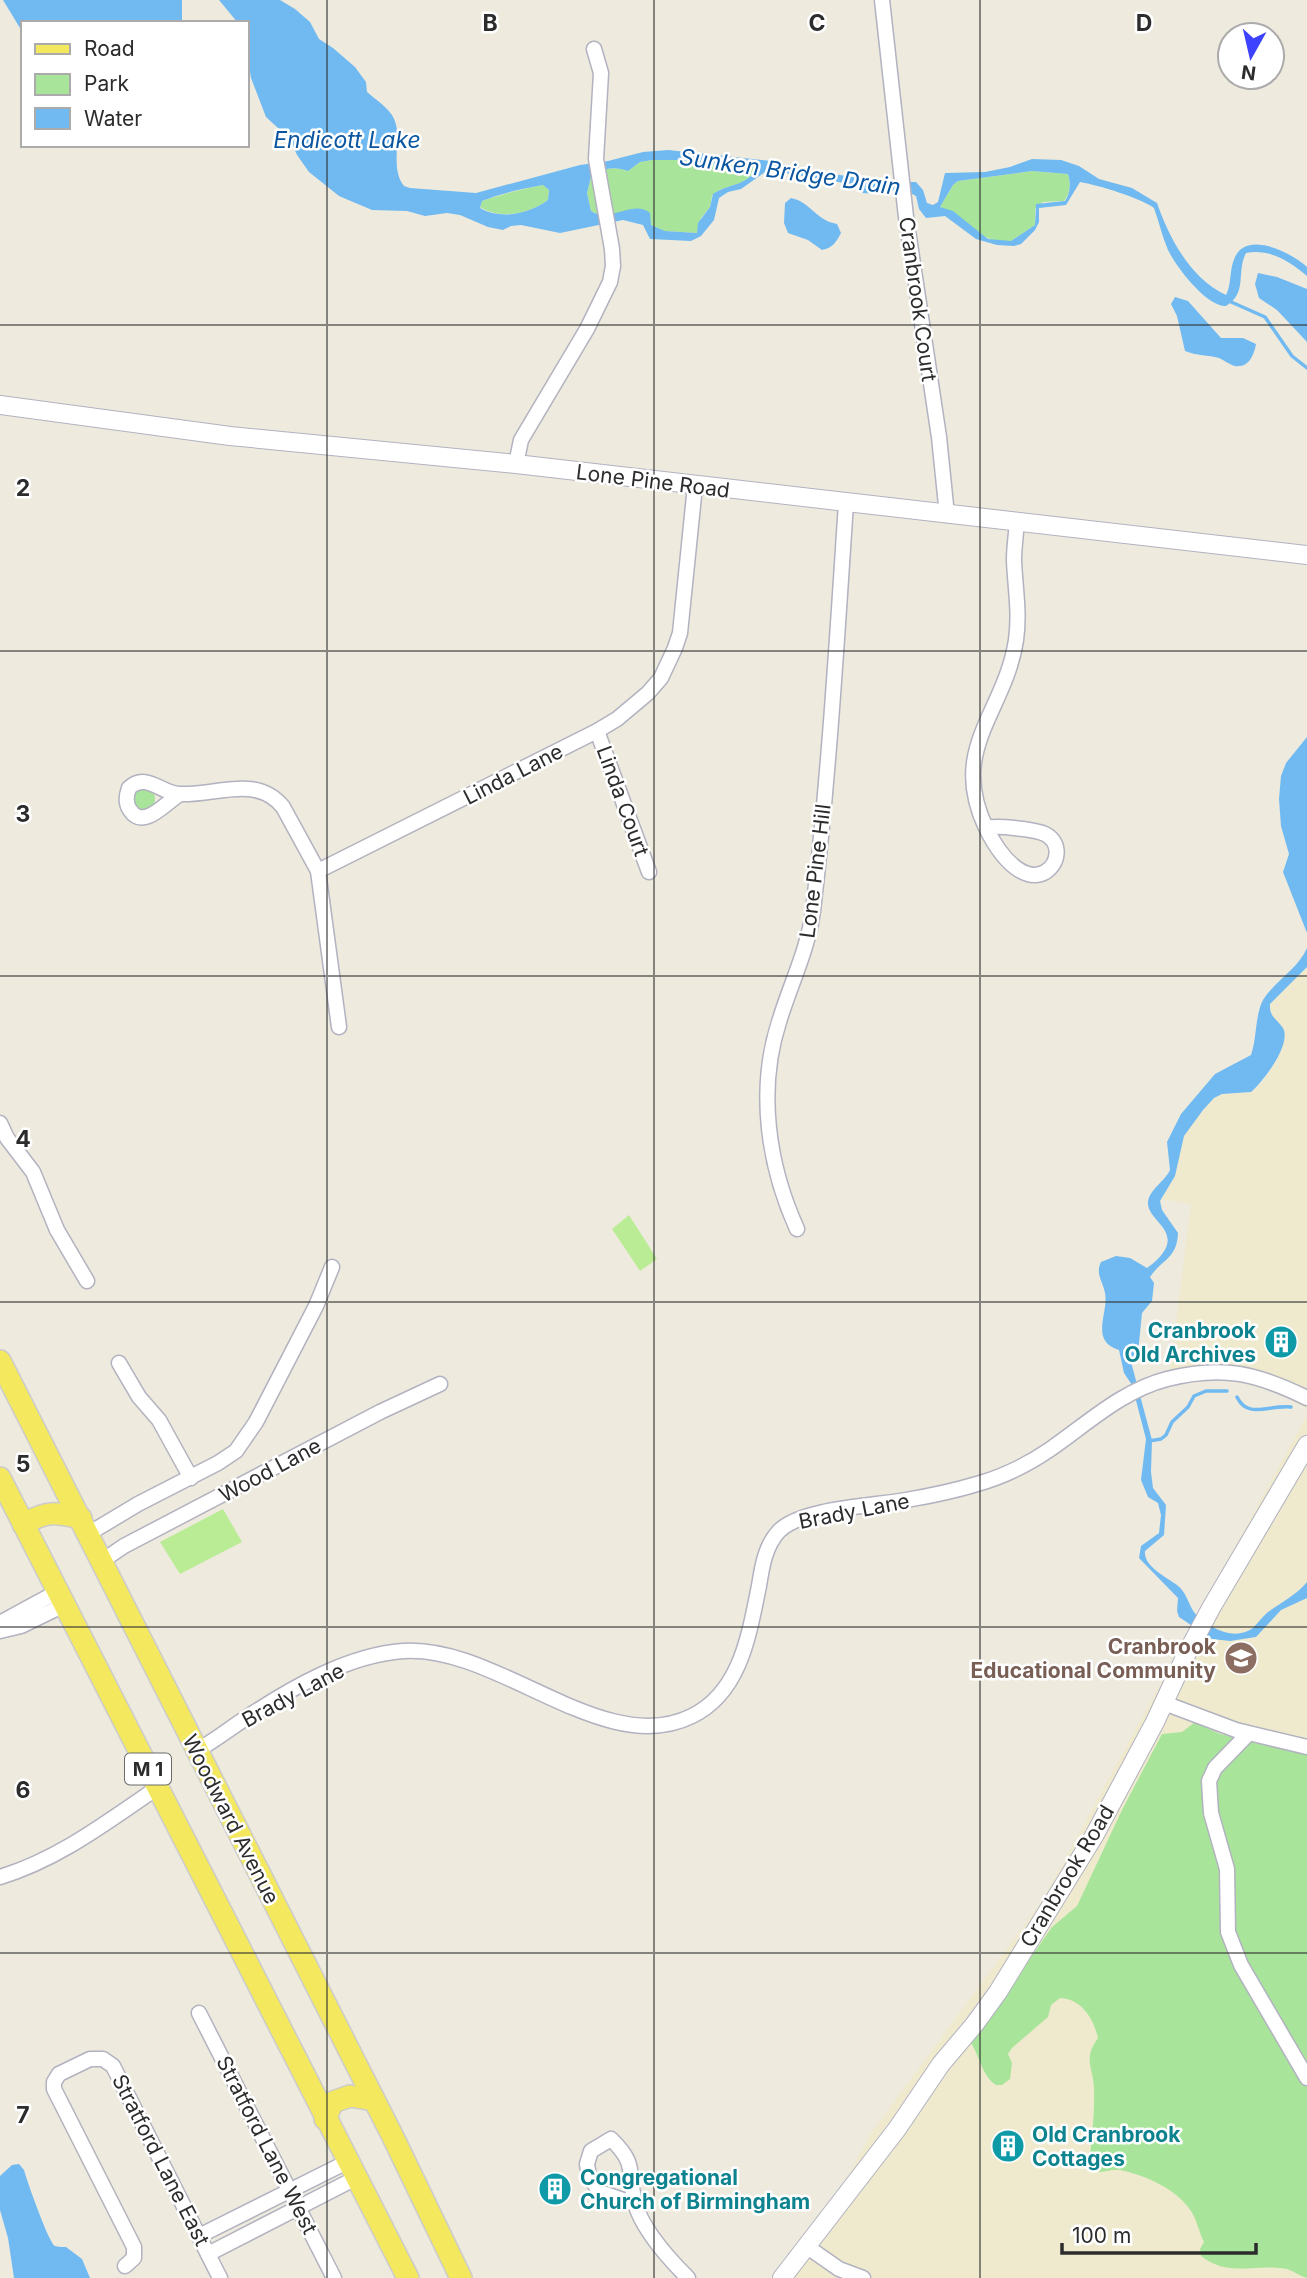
<svg xmlns="http://www.w3.org/2000/svg" width="1307" height="2278" viewBox="0 0 1307 2278" font-family="Inter,sans-serif">
<rect width="100%" height="100%" fill="#eeeade"/>
<!-- education -->
<g fill="#efeace">
<polygon points="1307,967 1307,1409 1276,1392 1237,1382 1202,1379 1168,1384 1191,1204 1161,1199 1175,1176 1184,1136 1203,1110 1214,1098 1222,1094 1251,1092 1262,1083 1276,1061 1285,1035 1284,1029 1271,1015 1270,1004"/>
<polygon points="1307,1415 1307,2278 773,2278 837,2198 871,2133 1042,1901"/>
</g>
<!-- green -->
<g fill="#a8e59a">
<path d="M652,160H683L702,165L732,163L755,167C752,185 730,184 716,192L712,196L710,207L701,218L697,233L665,231L651,225L650,218L613,214L601,216L591,211L587,193L591,177C604,168 613,166 628,171L640,162Z"/>
<path d="M1032,171L1068,174C1071,183 1070,194 1064,201L1043,202L1035,209V225L1011,241C981,246 966,217 940,207L953,185L958,181Z"/>
<path d="M543,185L549,190L548,200C529,214 501,220 480,207L482,201C502,194 522,189 543,185Z"/>
<circle cx="144" cy="799" r="11"/>
<path d="M1195,1722L1220,1734L1307,1753V2278C1299,2276 1294,2271 1287,2269C1255,2263 1229,2278 1201,2256L1200,2249L1204,2242C1199,2232 1197,2220 1191,2211C1177,2189 1145,2175 1120,2170C1110,2169 1103,2174 1093,2171L1090,2163C1091,2139 1095,2114 1094,2090C1094,2068 1082,2060 1098,2038C1093,2017 1081,1999 1060,1998L1051,2005L1048,2017L1012,2048L1008,2054L1012,2063L1010,2079L1002,2085H996C982,2076 980,2057 971,2043L1052,1927L1077,1906L1122,1810L1162,1734L1182,1732Z"/>
</g>
<!-- pitch -->
<g fill="#baec96">
<polygon points="629,1215 657,1259 640,1271 612,1229"/>
<polygon points="223,1509 242,1542 180,1574 160,1542"/>
</g>
<!-- water -->
<g fill="#70baf1" fill-rule="evenodd">
<polygon points="3,0 182,0 182,23 23,23 23,33"/>
<path d="M219,0H280L295,9L310,22L319,39L333,48L355,67L366,82L367,92C375,99 385,105 392,115C405,136 388,165 404,186L410,188L476,193L580,165L608,161L643,152L668,150L771,161L809,170L883,182H916L923,190L927,203L933,205L938,202L945,173L985,172L1010,167L1032,159L1061,160L1079,166L1099,179L1132,188L1157,203C1169,238 1191,279 1226,295C1232,284 1229,269 1235,257C1247,230 1292,253 1307,267V276C1290,262 1270,248 1246,253C1236,272 1248,293 1226,306C1207,307 1176,267 1168,250C1162,236 1159,222 1154,208C1141,198 1098,185 1080,182L1066,205L1039,208V222L1035,230L1021,244L1014,246L997,245L976,239L945,216L926,218L919,209L916,196C894,184 883,195 863,193L850,184L768,170L741,189L728,192L719,198L714,220L701,236L691,241L650,239L643,225L623,220L560,233L521,225L511,226L503,230L488,227L460,215L447,213L425,216L407,211L372,210L339,196L309,172L297,155L290,139L266,117L251,78L247,52V23H238ZM652,160H683L702,165L732,163L755,168C751,185 727,184 713,194L710,207L698,223L697,233L665,231L651,225L650,213C633,199 609,224 591,211L587,193L591,177C604,168 613,166 628,171L640,162ZM1032,171L1068,174C1071,183 1070,194 1065,201L1036,204L1035,225L1011,241L988,239L953,211L940,207L953,185L958,181ZM543,185L549,190L548,200C529,214 501,220 480,208L482,201C502,193 521,189 543,185Z"/>
<path d="M791,198C811,202 815,220 837,224L841,233C836,242 833,248 822,250L808,240L788,233L784,223L785,203Z"/>
<polygon points="1258,273 1277,277 1307,289 1307,342 1277,310 1259,298 1255,284"/>
<path d="M1175,297L1188,301L1221,338H1243L1256,344C1254,355 1249,368 1235,366C1230,365 1224,360 1219,358C1208,355 1197,356 1185,351L1177,316L1171,304Z"/>
<polygon points="1307,737 1307,933 1283,872 1289,854 1281,826 1279,799 1281,776 1286,763"/>
<path d="M1307,948V967L1270,1004C1269,1017 1277,1019 1283,1028C1292,1044 1263,1082 1251,1092L1222,1094L1214,1098L1203,1110L1184,1136L1175,1176L1160,1201L1162,1210L1178,1233C1177,1259 1162,1259 1150,1277L1154,1283L1152,1301L1142,1313L1138,1353L1132,1358L1131,1362L1152,1440L1151,1472L1153,1488L1166,1505L1164,1535L1145,1551C1143,1566 1166,1577 1177,1585C1188,1593 1188,1607 1198,1617C1212,1629 1235,1641 1253,1628C1258,1623 1262,1617 1268,1612C1282,1602 1296,1595 1307,1582V1598L1281,1610L1256,1637L1230,1641L1212,1639L1179,1617L1177,1611L1178,1598L1139,1558L1141,1546L1159,1533L1161,1515L1158,1503L1148,1497L1141,1480L1146,1439L1132,1385L1124,1373L1119,1350C1089,1341 1109,1313 1105,1293C1103,1281 1095,1274 1101,1262L1116,1256L1130,1258L1147,1268C1194,1233 1146,1223 1148,1202C1149,1190 1165,1181 1170,1170L1167,1142L1181,1114L1215,1074L1251,1055C1257,1038 1255,1015 1263,1000C1275,981 1298,969 1307,948Z"/>
<path d="M19,2164L24,2170C27,2181 49,2243 55,2246C57,2247 65,2247 66,2247L82,2259L90,2278H14L8,2238L0,2210V2176L12,2165Z"/>
</g>
<g fill="none" stroke-linecap="round" stroke-linejoin="round">
<!-- stream -->
<g stroke="#70baf1" stroke-width="3.5">
<polyline points="1229,301 1265,317 1292,356 1307,368"/>
<path d="M1237,1397C1248,1420 1270,1404 1291,1407"/>
<polyline points="1149,1441 1161,1439 1166,1435 1172,1422 1188,1407 1194,1396 1206,1391 1227,1391"/>
</g>
<defs>
<g id="minor">
<polyline points="882,0 906,217 939,437 947,515"/>
<polyline points="516,464 521,440 587,329 610,282 613,266 612,249 596,159 601,73 594,49"/>
<polyline points="597,731 649,872"/>
<path d="M180,794C167,801 144,831 130,810C125,803 126,796 129,788C146,772 161,793 179,794C216,796 256,774 283,807L318,871L339,1027"/>
<path d="M986,828C1032,920 1079,851 1045,834C1038,831 1030,830 1023,829C1011,828 999,825 986,828C948,748 1005,713 1016,640C1020,612 1015,587 1014,560C1014,547 1016,535 1017,522"/>
<polyline points="318,871 597,731 617,719 648,693 661,678 675,648 680,633 695,486"/>
<polyline points="0,1123 7,1138 33,1172 57,1230 87,1281"/>
<path d="M797,1229C768,1165 757,1090 779,1022C790,985 808,950 813,911C829,775 837,639 846,503"/>
<polyline points="119,1363 139,1397 159,1420 191,1478"/>
<polyline points="88,1534 138,1504 218,1463 236,1451 256,1422 316,1306 332,1267"/>
<polyline points="102,1561 124,1546 380,1412 440,1384"/>
<polyline points="0,1623 57,1592"/>
<polyline points="0,1631 21,1626 64,1605"/>
<polyline points="1164,1703 1236,1730 1307,1747"/>
<polyline points="1248,1734 1215,1768 1209,1781 1211,1813 1227,1869 1228,1932 1241,1965 1307,2078"/>
<path d="M196,1751C214,1741 229,1729 246,1718C291,1688 348,1655 403,1651C497,1644 604,1760 692,1716C741,1692 749,1634 759,1586C762,1567 765,1546 779,1531C802,1508 873,1506 906,1500C930,1496 954,1491 977,1484C1002,1477 1027,1465 1049,1450C1087,1424 1121,1391 1167,1379C1223,1365 1256,1373 1307,1398"/>
<path d="M0,1877C59,1859 107,1822 157,1788"/>
<polyline points="199,2013 334,2278"/>
<path d="M635,2204L600,2192L589,2176L587,2164L591,2151L611,2139C638,2165 627,2172 635,2203C642,2229 669,2259 688,2278"/>
<polyline points="199,2236 347,2162"/>
<polyline points="806,2246 839,2269 863,2278"/>
<polyline points="208,2254 356,2178"/>
<polyline points="125,2266 134,2258 134,2247 54,2089 54,2082 59,2074 90,2059 103,2059 113,2066 220,2278"/>
</g>
<g id="tertiary">
<polyline points="0,405 230,436 516,464 1307,555"/>
<polyline points="782,2278 897,2129 941,2064 974,2025 998,1992 1094,1836 1155,1722 1186,1655 1211,1608 1307,1445"/>
</g>
<g id="primary">
<polyline points="0,1361 393,2137 461,2278"/>
<polyline points="0,1478 408,2278"/>
<path d="M23,1524C47,1511 55,1512 81,1518"/>
<polyline points="325,2119 333,2102 350,2096 374,2100"/>
</g>
</defs>
<!-- minor casing -->
<use href="#minor" stroke="#b2b2c0" stroke-width="17"/>
<!-- tertiary casing -->
<use href="#tertiary" stroke="#b2b2c0" stroke-width="20"/>
<!-- primary casing -->
<use href="#primary" stroke="#ccc" stroke-width="24"/>
<!-- minor -->
<use href="#minor" stroke="#fff" stroke-width="14"/>
<!-- tertiary -->
<use href="#tertiary" stroke="#fff" stroke-width="18"/>
<!-- primary -->
<use href="#primary" stroke="#f3e85e" stroke-width="21"/>
</g>
<!-- grid -->
<path fill="none" stroke="#2c2c2c" stroke-width="2" stroke-opacity="0.55" d="M327,0V2278M654,0V2278M980,0V2278M0,325H1307M0,651H1307M0,976H1307M0,1302H1307M0,1627H1307M0,1953H1307"/>
<!-- icons -->
<defs>
<symbol id="building-disc" viewBox="-11 -11 22 22"><circle r="9.5" fill="#0f9aa8" stroke="#fff"/><path d="M-4-6H4V6H1V3H-1V6H-4ZM-2.5-4.3h1.7v1.8h-1.7ZM.8-4.3h1.7v1.8H.8ZM-2.5-1h1.7V.8h-1.7ZM.8-1h1.7V.8H.8Z" fill="#fff"/></symbol>
<symbol id="school-disc" viewBox="-11 -11 22 22"><circle r="9.5" fill="#8d6e63" stroke="#fff"/><path d="M0-5L7-2L0 1L-7-2ZM-4 1L0 2.5L4 1V4Q0 6-4 4Z" fill="#fff"/></symbol>
</defs>
<g fill-rule="evenodd">
<use href="#building-disc" x="1262" y="1323" width="38" height="38"/>
<use href="#school-disc" x="1222" y="1639" width="38" height="38"/>
<use href="#building-disc" x="989" y="2127" width="38" height="38"/>
<use href="#building-disc" x="536" y="2170" width="38" height="38"/>
</g>
<g text-anchor="middle" dominant-baseline="central" stroke-width="5" stroke-linejoin="round" paint-order="stroke">
<!-- shield labels -->
<rect fill="#fff" stroke="#6b6b6b" stroke-width="2" x="125" y="1753.5" width="46" height="31" rx="5"/>
<g font-size="19" font-weight="bold" fill="#2c2c2c">
<text x="148" y="1769">M 1</text>
</g>
<!-- street labels -->
<g font-size="21" fill="#2c2c2c" stroke="#fff">
<text transform="translate(918 299) rotate(82)">Cranbrook Court</text>
<text transform="translate(653 481) rotate(7)">Lone Pine Road</text>
<text transform="translate(513 774) rotate(-27)">Linda Lane</text>
<text transform="translate(623 801) rotate(70)">Linda Court</text>
<text transform="translate(815 871) rotate(-83)">Lone Pine Hill</text>
<text transform="translate(270 1470) rotate(-28)">Wood Lane</text>
<text transform="translate(854 1511) rotate(-11)">Brady Lane</text>
<text transform="translate(293 1695) rotate(-28)">Brady Lane</text>
<text transform="translate(231 1819) rotate(63)">Woodward Avenue</text>
<text transform="translate(1067 1876) rotate(-59)">Cranbrook Road</text>
<text transform="translate(267 2145) rotate(63)">Stratford Lane West</text>
<text transform="translate(161 2160) rotate(63)">Stratford Lane East</text>
</g>
<!-- culture labels -->
<g font-size="21" font-weight="bold" fill="#0d838f" stroke="#fff" text-anchor="start">
<text x="1256" y="1330" text-anchor="end">Cranbrook<tspan x="1256" dy="24">Old Archives</tspan></text>
<text x="1032" y="2134">Old Cranbrook<tspan x="1032" dy="24">Cottages</tspan></text>
<text x="580" y="2177">Congregational<tspan x="580" dy="24">Church of Birmingham</tspan></text>
</g>
<!-- education labels -->
<g font-size="21" font-weight="bold" fill="#785e54" stroke="#fff" text-anchor="end">
<text x="1216" y="1646">Cranbrook<tspan x="1216" dy="24">Educational Community</tspan></text>
</g>
<!-- water labels -->
<g font-size="23" font-style="italic" fill="#0b56a1" stroke="#fff">
<text x="347" y="140">Endicott Lake</text>
<text transform="translate(790 172) rotate(8)">Sunken Bridge Drain</text>
</g>
</g>
<g font-size="23" text-anchor="middle" font-weight="bold" fill="#2c2c2c" stroke="#fff" stroke-width="5" stroke-linejoin="round" paint-order="stroke">
<text x="490" y="31">B</text>
<text x="817" y="31">C</text>
<text x="1144" y="31">D</text>
<text x="23" y="496">2</text>
<text x="23" y="822">3</text>
<text x="23" y="1147">4</text>
<text x="23" y="1472">5</text>
<text x="23" y="1798">6</text>
<text x="23" y="2123">7</text>
</g>
<!-- legend -->
<rect x="21" y="21" width="228" height="126" fill="#ffffff" stroke="#ababab" stroke-width="2"/>
<rect x="35" y="44" width="35" height="10" fill="#f3e85e" stroke="#ababab" stroke-width="2"/>
<text x="84" y="56" font-size="21" fill="#2c2c2c">Road</text>
<rect x="35" y="74" width="35" height="21" fill="#a8e59a" stroke="#ababab" stroke-width="2"/>
<text x="84" y="91" font-size="21" fill="#2c2c2c">Park</text>
<rect x="35" y="108" width="35" height="21" fill="#70baf1" stroke="#ababab" stroke-width="2"/>
<text x="84" y="126" font-size="21" fill="#2c2c2c">Water</text>
<!-- north arrow -->
<g transform="translate(1251 56) rotate(188)"><circle r="33" fill="#ffffff" stroke="#ababab" stroke-width="2"/>
<path d="M0-5L12 26L0 18L-12 26Z" fill="#3c42fd"/>
<text y="-10" font-size="19" font-weight="bold" text-anchor="middle" fill="#2c2c2c">N</text>
</g>
<!-- scale -->
<path d="M1062 2243v10h194v-10" fill="none" stroke="#2c2c2c" stroke-width="3.5"/>
<text x="1072" y="2243" font-size="21" fill="#2c2c2c" stroke="#ffffff" stroke-width="5" paint-order="stroke">100 m</text>
</svg>
